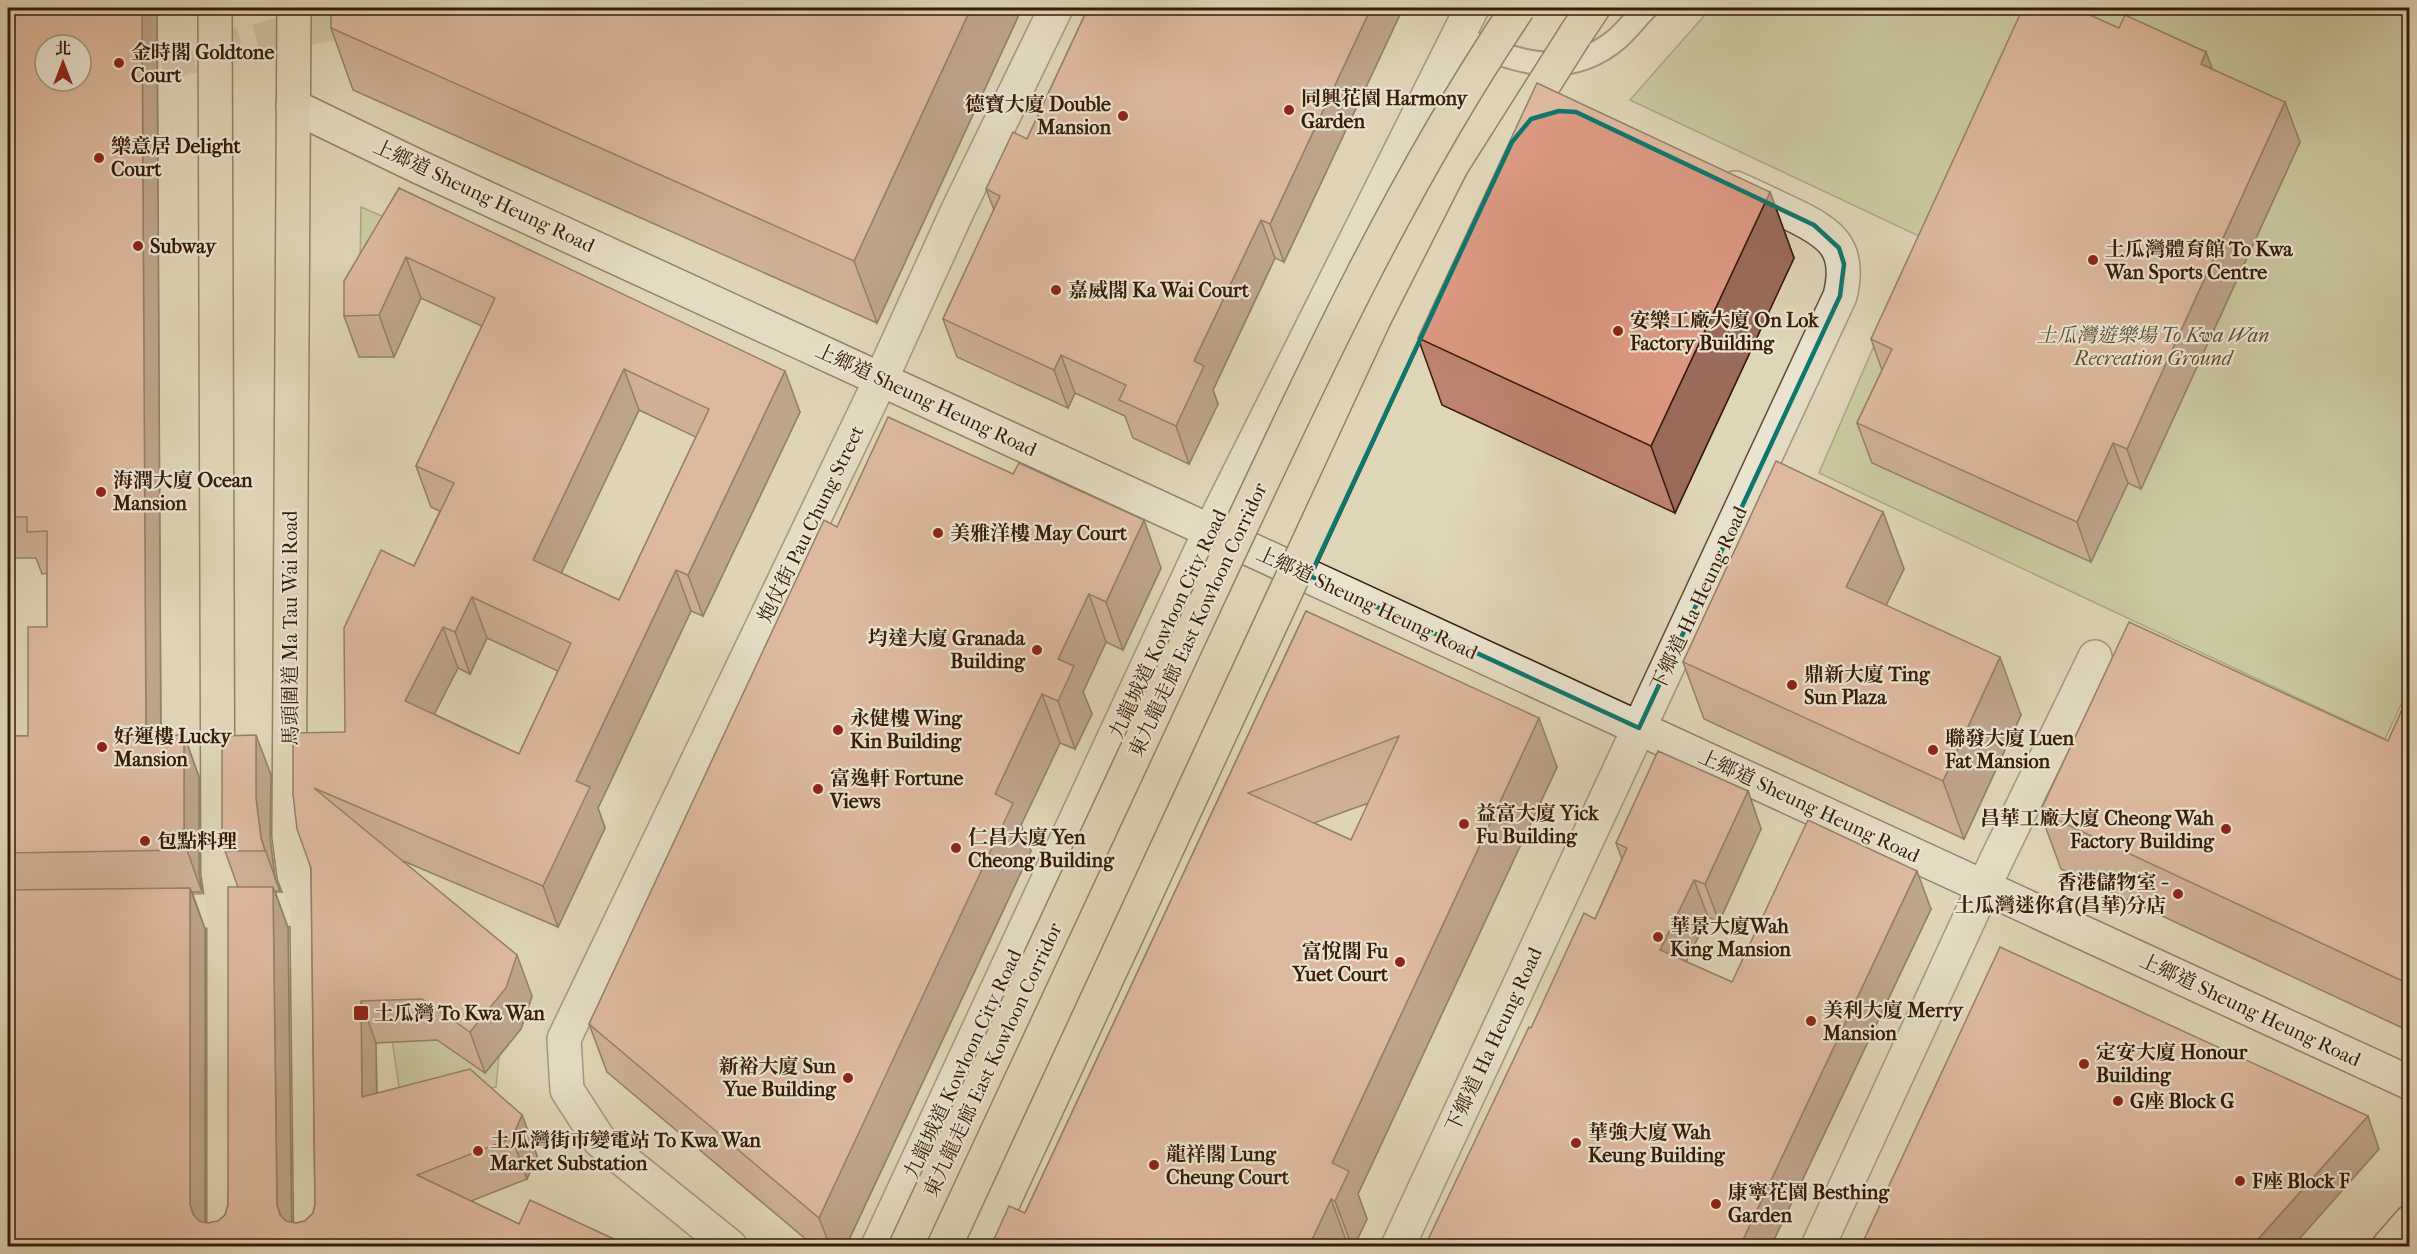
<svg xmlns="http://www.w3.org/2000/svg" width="2417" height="1254" viewBox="0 0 2417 1254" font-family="'IM FELL French Canon','Noto Serif TC',serif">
<rect width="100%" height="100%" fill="#dfd5b7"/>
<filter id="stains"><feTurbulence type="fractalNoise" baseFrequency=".00333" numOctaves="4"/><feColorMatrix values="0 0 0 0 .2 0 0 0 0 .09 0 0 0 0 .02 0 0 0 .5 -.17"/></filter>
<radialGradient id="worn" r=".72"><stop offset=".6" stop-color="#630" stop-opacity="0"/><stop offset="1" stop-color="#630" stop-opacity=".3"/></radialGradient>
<!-- green -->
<g fill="#b7bc8a" stroke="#786c48" stroke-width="1.5">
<polygon points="1711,8 2409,8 2410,685 2385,739 1819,473 1921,237 1630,100"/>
<polygon points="361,207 414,230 359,322"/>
<polygon points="388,1013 500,1046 496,1087 402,1106"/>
</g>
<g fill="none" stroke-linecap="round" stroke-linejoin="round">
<!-- highway-tunnel -->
<polyline stroke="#beb094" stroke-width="33" stroke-dasharray="33 16" stroke-linecap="butt" points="114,76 281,34 420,8"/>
<defs>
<path id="lane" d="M1457,36C1511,60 1566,83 1618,38C1628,29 1637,17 1646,8"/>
<g id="street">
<polyline points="153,912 307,909"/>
<polyline points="730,1246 600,1141 567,1090 564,1039 881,379 957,212 1056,8"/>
<polyline points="878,1246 1210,531 1472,8"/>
<path d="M1398,1246L1840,296C1852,248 1831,233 1791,214C1772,205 1754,196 1735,188"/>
<polyline points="1818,1246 1996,861 2095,657"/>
</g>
<g id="secondary">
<polyline points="293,106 419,167 2410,1083"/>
<polyline points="2389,1246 2410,1222"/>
</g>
<g id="primary">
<polyline points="215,8 218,873 224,912 224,1246"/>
<polyline points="294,8 289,836 294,875 307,909 311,1246"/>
</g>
<polyline id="highway" points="1575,35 1593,8"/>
</defs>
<!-- lane casing -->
<use href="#lane" stroke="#624a33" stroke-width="26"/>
<!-- street casing -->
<use href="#street" stroke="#624a33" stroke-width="36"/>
<!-- secondary casing -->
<use href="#secondary" stroke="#391b07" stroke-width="36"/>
<!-- primary casing -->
<use href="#primary" stroke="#391b07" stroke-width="36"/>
<!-- highway casing -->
<use href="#highway" stroke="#391b07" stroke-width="36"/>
<!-- lane -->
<use href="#lane" stroke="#eae4d0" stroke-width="22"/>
<!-- street -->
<use href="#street" stroke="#eae4d0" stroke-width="33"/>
<!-- secondary -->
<use href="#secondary" stroke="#eae4d0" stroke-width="33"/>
<!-- primary -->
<use href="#primary" stroke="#dfd5b7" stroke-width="33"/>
<!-- highway -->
<use href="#highway" stroke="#dfd5b7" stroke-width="33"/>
<defs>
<g id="highway-bridge">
<path d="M906,1246C1008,1028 1110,810 1211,591C1304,392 1395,191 1518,8"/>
<polyline points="983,1246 1405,334 1482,182 1575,35"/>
</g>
</defs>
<!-- highway-bridge casing -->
<use href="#highway-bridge" stroke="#391b07" stroke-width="36" stroke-linecap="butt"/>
<!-- highway-bridge -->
<use href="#highway-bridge" stroke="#dfd5b7" stroke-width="33"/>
</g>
<!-- wall -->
<g fill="#bd836f" stroke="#391b07" stroke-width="1.5" fill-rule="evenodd">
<path d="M8,8H157L161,736L184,735L199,777V873L202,892H192L205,929V1223H208L218,1221L225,1215L228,1205L238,887L225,851L271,775L270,838L275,878L280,891H275L288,928L292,1222L296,1223L305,1221L313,1213L315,1205L311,868L293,794L345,732L414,566L440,511L431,507L416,466L482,326L421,298L394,357H359L344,316L399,188L800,412L703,616L691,611L598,808L605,828L558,927L401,860L532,996L521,1029L485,1073L437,1040L376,1043L377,1093L522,1115L537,1156L527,1179L471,1201L519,1224L629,1246H8V736H28L47,627V573L42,574L36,558H8ZM639,410L696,437L619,600L561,573ZM487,638L558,671L519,754L434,714L458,668L470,674Z"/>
<polygon points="1022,8 877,323 353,90 331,28"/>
<polygon points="1088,8 1403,8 1284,262 1275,258 1213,390 1218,404 1189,464 1133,438 1125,416 1075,393 1068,408 957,357 943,319 994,210 986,189 1027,139"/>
<polygon points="2119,28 2212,69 2300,142 2141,489 2128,483 2091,562 1872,463 1857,423 1882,370 1871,339"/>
<polygon points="1770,192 1794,258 1675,513 1442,405 1418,338"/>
<polygon points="1883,512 1904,569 1886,605 2021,715 1964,839 1704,719 1683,662"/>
<polygon points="837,527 1161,568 1123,650 1106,642 1083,692 1092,714 1075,749 1060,743 1021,825 1031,851 846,1246 814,1246 607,1072 589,1024"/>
<path d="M1306,611L1557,767L1358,1194L1367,1219L1354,1246H991L1025,1213ZM1369,803L1351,840L1314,823L1349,810Z"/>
<polygon points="2409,694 2409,1031 2061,869 2040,812 2388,741"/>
<polygon points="1748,791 1761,829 1719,922 1708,917 1686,962 1732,982 1931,909 1771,1246 1531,1028 1595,919 1622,859 1616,843"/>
</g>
<!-- shaded-wall -->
<g fill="#9a6a5a" stroke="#391b07" stroke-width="1.5">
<polygon points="142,8 157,8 161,777 146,736"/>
<polygon points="971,8 1022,8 877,323 854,261"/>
<polygon points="1371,8 1403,8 1284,262 1270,224"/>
<polygon points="2206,52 2221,92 2201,64"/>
<polygon points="2285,102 2300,142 2141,489 2127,449"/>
<polygon points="1770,192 1794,258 1675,513 1651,446"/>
<polygon points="1261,220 1275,258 1213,390 1218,404 1189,464 1176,426 1194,361"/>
<polygon points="406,257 421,298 394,357 379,315"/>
<polygon points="1061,355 1075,393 1068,408 1054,370"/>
<polygon points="624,369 639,410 548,601 533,560"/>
<polygon points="785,371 800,412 703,616 688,575"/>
<polygon points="2113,443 2128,483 2091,562 2077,522"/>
<polygon points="1883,512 1904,569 1867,644 1846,587"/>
<polygon points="1144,520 1161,568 1123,650 1106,602"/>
<polygon points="676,570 691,611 598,808 605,828 558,927 543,886 576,781"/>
<polygon points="1089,594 1106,642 1083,692 1092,714 1075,749 1058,701 1058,659"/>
<polygon points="472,597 487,638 470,674 455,632"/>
<polygon points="443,627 458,668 420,742 405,701"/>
<polygon points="2000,657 2021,715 1964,839 1943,781"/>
<polygon points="1042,694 1060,743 1021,825 1031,851 846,1246 830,1246 819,1218 995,794"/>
<polygon points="1539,718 1557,767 1358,1194 1367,1219 1354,1246 1352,1246 1335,1201 1332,1163"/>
<polygon points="184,735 199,777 199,873 202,892 187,850 184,832"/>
<polygon points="256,735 271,775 270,838 275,878 280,891 261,838 256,798"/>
<polygon points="1748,791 1761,829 1719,922 1705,884"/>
<polygon points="1917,871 1931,909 1771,1246 1740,1246"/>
<polygon points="1694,880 1708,917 1674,987 1660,950"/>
<polygon points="273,887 288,928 292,1246 277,1205"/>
<polygon points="190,888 205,929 205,1246 193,1214 190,1205"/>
<polygon points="517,955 532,996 521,1029 485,1073 470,1032"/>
<polygon points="361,1001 376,1043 377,1138 362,1097"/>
<polygon points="522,1115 537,1156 527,1179 512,1138"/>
<polygon points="2368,1116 2379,1149 2293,1246 2252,1246"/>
<polygon points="1331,1199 1348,1246 1309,1246"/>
</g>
<!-- building -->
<g fill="#dc9881" stroke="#391b07" stroke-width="1.5" fill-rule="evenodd">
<path d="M8,8H142L146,736L184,735V832L187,850L8,853V736H28V627H47V531L27,532V517H8ZM45,45H81V81H45Z"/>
<polygon points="331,8 971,8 854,261 331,28"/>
<polygon points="1088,8 1371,8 1270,224 1261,220 1194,361 1204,366 1176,426 1119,400 1126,385 1061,355 1054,370 943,319 1000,196 986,189 1013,132 1027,139"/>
<polygon points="2023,8 2074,8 2119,28 2125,15 2206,52 2201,64 2285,102 2127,449 2113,443 2077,522 1857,423 1892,349 1871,339"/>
<polygon points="1537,83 1770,192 1651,446 1418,338"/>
<path d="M399,188L785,371L688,575L676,570L576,781L590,787L543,886L314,788L517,955L506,988L470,1032L422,999L361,1001L362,1097L470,1069L522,1115L512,1138L417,1175L519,1224L530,1200L629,1246H8V890L190,888V1205L193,1214L199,1221L208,1223L218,1221L225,1215L228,1205V887H273L277,1205L280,1215L286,1221L296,1223L305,1221L313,1213L315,1205L311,868L297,829L293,794V733L345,732L344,628L381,550L414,566L454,483L416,466L495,298L406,257L379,315L344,316V281ZM624,369L709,409L619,600L533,560ZM472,597L571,643L519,754L405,701L443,627L455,632Z"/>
<polygon points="888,417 1013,474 1019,463 1144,520 1106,602 1089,594 1058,659 1074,666 1058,701 1042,694 995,794 1013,803 819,1218 589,1024 824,520 837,527"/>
<polygon points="1776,461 1883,512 1846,587 2000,657 1943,781 1683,662"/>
<path d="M1306,611L1539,718L1332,1163L1349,1171L1335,1201L1331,1199L1309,1246H991L1009,1206L1025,1213ZM1399,736L1351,840L1248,793Z"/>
<polygon points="2129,622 2388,741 2409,694 2409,984 2040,812"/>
<polygon points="256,735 256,798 261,838 265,851 225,851 222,832 222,736"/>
<polygon points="1658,751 1748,791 1705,884 1694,880 1660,950 1732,982 1808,820 1917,871 1740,1246 1425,1246 1529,1027 1531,1028 1584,913 1595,919 1627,848 1616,843"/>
<polygon points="2000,947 2368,1116 2252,1246 1861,1246"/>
</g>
<!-- marked area -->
<path d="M0 0H2417V1254H0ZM1559,111L1576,112L1814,225L1839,248L1844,264L1840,296L1639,728L1310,576L1512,142L1531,119Z" fill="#dfd5b7" fill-opacity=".55" fill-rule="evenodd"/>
<path fill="none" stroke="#0f766e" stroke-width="4.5" stroke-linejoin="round" d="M1559,111L1576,112L1814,225L1839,248L1844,264L1840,296L1639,728L1310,576L1512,142L1531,119Z"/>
<!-- markers -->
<g fill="#8f2418" stroke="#eae4d0" stroke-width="2">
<circle cx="119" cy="63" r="6"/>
<circle cx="1289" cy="110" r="6"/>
<circle cx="1123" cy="116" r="6"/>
<circle cx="99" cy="158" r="6"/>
<circle cx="138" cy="246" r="6"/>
<circle cx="2093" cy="260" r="6"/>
<circle cx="1056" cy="290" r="6"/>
<circle cx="1618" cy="331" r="6"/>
<circle cx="101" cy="492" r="6"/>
<circle cx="938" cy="533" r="6"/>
<circle cx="1037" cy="650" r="6"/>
<circle cx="1792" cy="685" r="6"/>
<circle cx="838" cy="730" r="6"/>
<circle cx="102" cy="747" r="6"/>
<circle cx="1933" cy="750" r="6"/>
<circle cx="818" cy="789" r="6"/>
<circle cx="1464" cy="824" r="6"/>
<circle cx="2226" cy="829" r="6"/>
<circle cx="145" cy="841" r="6"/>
<circle cx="956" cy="848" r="6"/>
<circle cx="2178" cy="894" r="6"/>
<circle cx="1658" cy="937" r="6"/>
<circle cx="1400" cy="962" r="6"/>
<rect x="353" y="1005" width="16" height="16" rx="3"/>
<circle cx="1811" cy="1021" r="6"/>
<circle cx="2084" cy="1064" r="6"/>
<circle cx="848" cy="1078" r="6"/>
<circle cx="2118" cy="1101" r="6"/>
<circle cx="1576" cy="1143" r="6"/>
<circle cx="478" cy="1151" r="6"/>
<circle cx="1154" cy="1165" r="6"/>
<circle cx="2240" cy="1181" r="6"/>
<circle cx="1716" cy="1204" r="6"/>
</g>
<g text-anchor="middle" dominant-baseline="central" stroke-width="4.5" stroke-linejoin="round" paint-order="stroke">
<!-- poi labels -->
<g font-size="20" font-weight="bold" fill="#391b07" stroke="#eae4d0" text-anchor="start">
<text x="131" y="52">金時閣 Goldtone<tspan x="131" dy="23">Court</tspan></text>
<text x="1301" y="98">同興花園 Harmony<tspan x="1301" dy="23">Garden</tspan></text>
<text x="1111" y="104" text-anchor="end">德寶大廈 Double<tspan x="1111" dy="23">Mansion</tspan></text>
<text x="111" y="146">樂意居 Delight<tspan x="111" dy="23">Court</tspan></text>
<text x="150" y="246">Subway</text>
<text x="2105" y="249">土瓜灣體育館 To Kwa<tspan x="2105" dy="23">Wan Sports Centre</tspan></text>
<text x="1068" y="290">嘉威閣 Ka Wai Court</text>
<text x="1630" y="320">安樂工廠大廈 On Lok<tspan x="1630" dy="23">Factory Building</tspan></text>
<text x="113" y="480">海潤大廈 Ocean<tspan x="113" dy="23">Mansion</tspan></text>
<text x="950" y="533">美雅洋樓 May Court</text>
<text x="1025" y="638" text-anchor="end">均達大廈 Granada<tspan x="1025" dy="23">Building</tspan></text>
<text x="1804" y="674">鼎新大廈 Ting<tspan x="1804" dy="23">Sun Plaza</tspan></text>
<text x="850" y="718">永健樓 Wing<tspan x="850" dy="23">Kin Building</tspan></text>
<text x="114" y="736">好運樓 Lucky<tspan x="114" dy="23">Mansion</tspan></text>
<text x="1945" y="738">聯發大廈 Luen<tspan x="1945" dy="23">Fat Mansion</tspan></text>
<text x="830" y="778">富逸軒 Fortune<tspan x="830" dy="23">Views</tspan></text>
<text x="1476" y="813">益富大廈 Yick<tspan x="1476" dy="23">Fu Building</tspan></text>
<text x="2214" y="818" text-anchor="end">昌華工廠大廈 Cheong Wah<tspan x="2214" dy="23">Factory Building</tspan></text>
<text x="968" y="837">仁昌大廈 Yen<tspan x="968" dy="23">Cheong Building</tspan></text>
<text x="157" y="841">包點料理</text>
<text x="2166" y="882" text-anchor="end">香港儲物室 -<tspan x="2166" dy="23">土瓜灣迷你倉(昌華)分店</tspan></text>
<text x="1670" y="926">華景大廈Wah<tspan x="1670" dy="23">King Mansion</tspan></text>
<text x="1388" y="951" text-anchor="end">富悅閣 Fu<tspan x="1388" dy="23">Yuet Court</tspan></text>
<text x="1823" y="1010">美利大廈 Merry<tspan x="1823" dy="23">Mansion</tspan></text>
<text x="374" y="1013">土瓜灣 To Kwa Wan</text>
<text x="2096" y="1052">定安大廈 Honour<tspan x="2096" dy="23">Building</tspan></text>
<text x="836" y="1066" text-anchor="end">新裕大廈 Sun<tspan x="836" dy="23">Yue Building</tspan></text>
<text x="2130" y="1101">G座 Block G</text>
<text x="1588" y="1132">華強大廈 Wah<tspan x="1588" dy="23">Keung Building</tspan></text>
<text x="490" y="1140">土瓜灣街市變電站 To Kwa Wan<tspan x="490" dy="23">Market Substation</tspan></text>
<text x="1166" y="1154">龍祥閣 Lung<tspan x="1166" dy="23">Cheung Court</tspan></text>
<text x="2252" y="1181">F座 Block F</text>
<text x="1728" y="1192">康寧花園 Besthing<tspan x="1728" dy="23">Garden</tspan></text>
</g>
<!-- street labels -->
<g font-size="20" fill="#391b07" stroke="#eae4d0">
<text transform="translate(484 196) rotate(25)">上鄉道 Sheung Heung Road</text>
<text transform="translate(926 400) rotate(25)">上鄉道 Sheung Heung Road</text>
<text transform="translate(811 524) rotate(-64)">炮仗街 Pau Chung Street</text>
<text transform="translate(1699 599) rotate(-65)">下鄉道 Ha Heung Road</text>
<text transform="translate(1367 603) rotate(25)">上鄉道 Sheung Heung Road</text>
<text transform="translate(1198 620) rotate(-65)">東九龍走廊 East Kowloon Corridor</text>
<text transform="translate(1168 624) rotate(-65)">九龍城道 Kowloon City Road</text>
<text transform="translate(290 628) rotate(-90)">馬頭圍道 Ma Tau Wai Road</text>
<text transform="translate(1809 806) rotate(25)">上鄉道 Sheung Heung Road</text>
<text transform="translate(2250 1010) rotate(25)">上鄉道 Sheung Heung Road</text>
<text transform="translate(1494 1040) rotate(-65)">下鄉道 Ha Heung Road</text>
<text transform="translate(993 1060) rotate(-65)">東九龍走廊 East Kowloon Corridor</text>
<text transform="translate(963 1064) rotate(-65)">九龍城道 Kowloon City Road</text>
</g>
<!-- park labels -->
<g font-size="20" font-style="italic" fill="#5f4b2e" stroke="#eae4d0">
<text x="2153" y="335">土瓜灣遊樂場 To Kwa Wan<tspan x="2153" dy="23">Recreation Ground</tspan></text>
</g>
</g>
<!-- margin -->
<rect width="2417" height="1254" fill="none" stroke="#dfd5b7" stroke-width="30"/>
<rect x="9" y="9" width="2399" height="1236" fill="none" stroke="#391b07" stroke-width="3"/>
<rect x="15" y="15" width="2387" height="1224" fill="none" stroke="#391b07" stroke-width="1.5"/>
<!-- north arrow -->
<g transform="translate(63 63)"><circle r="28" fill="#eae4d0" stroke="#a39480" stroke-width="1.5"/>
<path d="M0-4.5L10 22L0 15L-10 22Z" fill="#8f2418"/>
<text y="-9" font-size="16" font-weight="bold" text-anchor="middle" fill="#391b07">北</text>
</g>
<rect width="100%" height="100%" filter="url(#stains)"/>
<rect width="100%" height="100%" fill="url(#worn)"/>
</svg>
